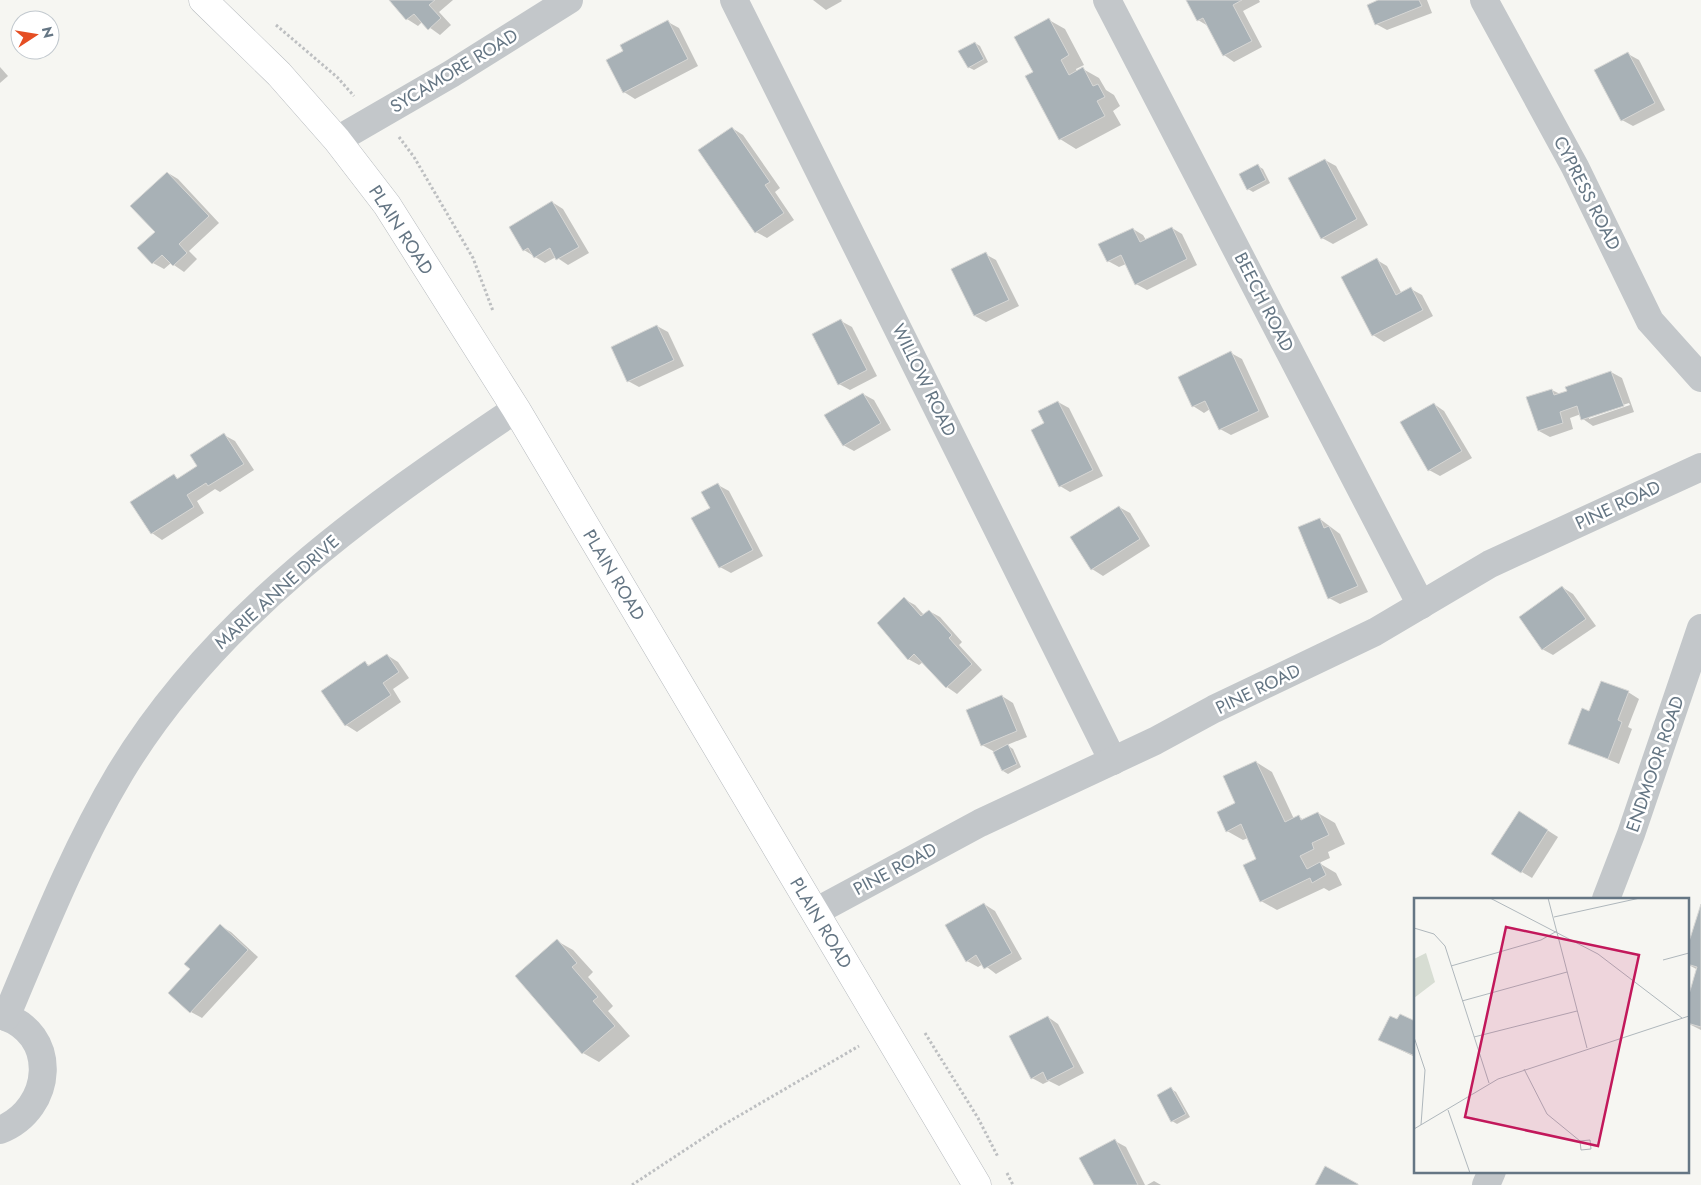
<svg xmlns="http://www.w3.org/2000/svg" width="1701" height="1185" viewBox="0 0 1701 1185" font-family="Jost,sans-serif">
<rect width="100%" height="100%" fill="#f6f6f2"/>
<!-- shadow -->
<g fill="#0003" fill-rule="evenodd">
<polygon points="391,0 453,0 439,12 451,25 440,35 422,22 418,26 407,19"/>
<polygon points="813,0 841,0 842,1 826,10"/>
<polygon points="1187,0 1259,0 1260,2 1243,11 1262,47 1234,62 1224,55 1208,26 1198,20"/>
<polygon points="1379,0 1427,0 1432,13 1387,30 1376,24"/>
<polygon points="1049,20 1065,29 1084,65 1076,69 1077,72 1083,69 1099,78 1106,90 1114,95 1120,106 1113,111 1121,125 1076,149 1060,139 1034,73"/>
<polygon points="668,22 679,28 698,66 635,99 624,92 608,60 625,52"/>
<polygon points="975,43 980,46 988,62 974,70 968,67"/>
<polygon points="1628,54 1639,60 1665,110 1633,126 1622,120"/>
<polygon points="0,67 8,76 0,83"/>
<polygon points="732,128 743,135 780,188 775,192 794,220 767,238 756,232"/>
<polygon points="1325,160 1336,166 1368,225 1333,244 1322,238"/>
<polygon points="1258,166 1263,169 1270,183 1253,192 1248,189 1241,175"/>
<polygon points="168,173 178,179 219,223 189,251 197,259 184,272 171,263 164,269 153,263 139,248 156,232"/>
<polygon points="552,202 563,209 589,253 568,265 556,257 545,263 524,250"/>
<polygon points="1172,228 1182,234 1197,265 1147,290 1136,284 1126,264 1119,267 1108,261 1133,229 1143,235 1146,240"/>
<polygon points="985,254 996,260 1019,306 986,322 975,316"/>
<polygon points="1377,260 1387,266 1402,294 1411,289 1422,295 1433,316 1384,342 1373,335"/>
<polygon points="841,321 852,327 877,376 850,390 839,384"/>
<polygon points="657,326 668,332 684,366 639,387 628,381"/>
<polygon points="1231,353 1242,359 1269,417 1231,435 1220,429 1210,409 1204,413 1193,406"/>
<path d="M1611,372L1622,378L1634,412L1593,426L1583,419L1581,414L1570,418L1573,429L1550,437L1539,431L1552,390L1560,394ZM1629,403L1630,405L1589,419V416Z"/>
<polygon points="863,394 874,400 891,430 854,451 843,445"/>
<polygon points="1058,402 1069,408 1103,476 1070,492 1060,486 1046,424"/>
<polygon points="1434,404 1444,411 1472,458 1440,476 1429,470"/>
<polygon points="224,435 235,441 254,470 220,492 215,489 197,501 204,513 162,540 152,533 174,476 179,479 199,467"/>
<polygon points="718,485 729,491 763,556 731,573 720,567 711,508"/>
<polygon points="1119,507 1130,513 1150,546 1103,576 1092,569"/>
<polygon points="1320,519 1340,534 1368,592 1340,604 1329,598 1303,540"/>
<polygon points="1562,587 1573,594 1596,626 1553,655 1542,649"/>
<polygon points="904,599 915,605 924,615 929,611 940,617 962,642 959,645 982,670 957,694 947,687 923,662 919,665 908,659"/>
<polygon points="387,655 398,662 409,678 393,689 401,702 357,732 346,725 323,691 365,663 371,666"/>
<polygon points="1628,692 1639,699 1628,727 1632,729 1619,764 1570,743 1590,713"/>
<polygon points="1002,696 1013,703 1027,737 1007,745 1013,749 1021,767 1008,774 1003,771 993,751 982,745"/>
<polygon points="1256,762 1272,772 1294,819 1299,817 1304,820 1318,813 1335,823 1345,844 1328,852 1330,858 1319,863 1336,873 1342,885 1329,891 1324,888 1277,910 1261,901 1258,859 1248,838 1243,840 1227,831"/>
<polygon points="1530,819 1558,837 1532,878 1522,872"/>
<polygon points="984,904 995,911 1022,959 996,974 983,964 978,967 967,961"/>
<polygon points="1701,907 1701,1030 1687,1023 1698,970 1687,964 1687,952"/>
<polygon points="220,926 231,932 258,957 202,1018 191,1012 170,993 192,969"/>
<polygon points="557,941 573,950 593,972 588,977 613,1006 608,1011 630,1036 599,1062 583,1053"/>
<polygon points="1048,1017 1058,1024 1084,1073 1059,1086 1049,1081 1043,1084 1032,1078"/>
<polygon points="1398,1021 1415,1023 1415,1057 1380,1040"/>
<polygon points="1171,1089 1176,1092 1190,1117 1177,1124 1172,1121"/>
<polygon points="1115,1141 1126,1147 1145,1185 1095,1185"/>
<polygon points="1154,1181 1161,1185 1147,1185"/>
</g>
<!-- building -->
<g fill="#a8b1b6" stroke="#d7d7d5">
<polygon points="389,0 435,0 429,5 441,18 428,30 414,14 406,20"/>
<polygon points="1186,0 1242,0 1233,5 1252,41 1223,56 1203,18 1197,21"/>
<polygon points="1378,0 1419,0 1422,6 1375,25 1367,5"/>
<polygon points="1049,18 1069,55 1061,60 1069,75 1083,67 1093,86 1098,84 1105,97 1097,101 1105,116 1059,140 1025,76 1033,72 1014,37"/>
<polygon points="668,20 688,59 623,93 606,60 623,51 620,45"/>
<polygon points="975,42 984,59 968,68 958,51"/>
<polygon points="1628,52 1655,103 1621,121 1594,70"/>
<polygon points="732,127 770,182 765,185 784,213 755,233 698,150"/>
<polygon points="1325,159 1357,219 1321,239 1288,178"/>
<polygon points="1258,164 1266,180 1247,190 1239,174"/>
<polygon points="167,172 209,216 179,244 187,253 173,266 162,255 152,264 137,248 155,232 130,206"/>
<polygon points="552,201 579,247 556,260 550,248 534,258 528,248 523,251 509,227"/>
<polygon points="1172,227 1187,259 1135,285 1121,255 1107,262 1098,244 1133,228 1140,242"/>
<polygon points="986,252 1009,300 974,316 951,269"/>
<polygon points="1377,258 1396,295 1411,287 1423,310 1372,336 1341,277"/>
<polygon points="841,319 867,370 838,385 812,334"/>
<polygon points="657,325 674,360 627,382 611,347"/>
<polygon points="1231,351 1259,411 1219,430 1205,401 1192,407 1178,377"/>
<polygon points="1611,371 1624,406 1581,420 1577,406 1560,412 1563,423 1538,431 1526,397 1552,389 1554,395 1567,391 1565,387"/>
<polygon points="863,393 881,423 843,446 824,415"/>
<polygon points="1058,401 1093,470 1059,487 1031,430 1044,423 1038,411"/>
<polygon points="1434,403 1462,451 1428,471 1400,422"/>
<polygon points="224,433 244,464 208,486 206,483 187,495 194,507 151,534 130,502 174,474 177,479 197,466 190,455"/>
<polygon points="718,483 753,550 719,568 691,518 710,508 701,492"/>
<polygon points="1119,506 1140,539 1091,570 1070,537"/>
<polygon points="1320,518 1324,528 1329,526 1358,586 1328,599 1298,527"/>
<polygon points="1562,586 1586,619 1542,650 1519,617"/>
<polygon points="904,597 921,616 929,610 952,635 949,638 972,664 946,688 914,654 908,660 877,623"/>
<polygon points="387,654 399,672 383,683 391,695 345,726 321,691 365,661 368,666"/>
<polygon points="1601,681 1629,691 1618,720 1622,722 1608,759 1568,744 1582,708 1589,711"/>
<polygon points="1002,695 1017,731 981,746 966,710"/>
<polygon points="1008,744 1017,764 1002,771 993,752"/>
<polygon points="1256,761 1285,822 1299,815 1301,820 1318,812 1329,835 1312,843 1314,849 1300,856 1307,869 1320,862 1326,875 1312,883 1310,878 1260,902 1243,865 1256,859 1241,824 1226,832 1217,812 1235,803 1223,776"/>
<polygon points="1519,811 1548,830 1521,873 1491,854"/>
<polygon points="984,903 1012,953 984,969 976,955 966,962 945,925"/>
<polygon points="1701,904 1701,1027 1687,1023 1687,1001 1697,967 1687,964 1687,948"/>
<polygon points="220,924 248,950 190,1013 168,993 190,969 184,964"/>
<polygon points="557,939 577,963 572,967 598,997 593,1001 615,1026 582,1054 515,976"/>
<polygon points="1400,1014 1415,1021 1415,1056 1378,1040 1390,1016 1397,1019"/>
<polygon points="1048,1016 1074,1067 1047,1081 1043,1072 1031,1079 1009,1036"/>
<polygon points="1171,1087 1186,1114 1171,1122 1157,1095"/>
<polygon points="1115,1139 1138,1185 1094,1185 1079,1158"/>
<polygon points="1325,1166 1358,1184 1358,1185 1315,1185"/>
</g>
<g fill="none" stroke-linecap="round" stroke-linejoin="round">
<defs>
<polyline id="major" points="203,0 279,74 337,140 387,205 516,409 977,1185"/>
</defs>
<!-- major casing -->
<use href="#major" stroke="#b6babe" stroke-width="29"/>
<!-- path -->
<g stroke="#bdbfc1" stroke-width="3" stroke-dasharray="2.5 2.5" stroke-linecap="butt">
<polyline points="276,25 337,77 354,96"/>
<polyline points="399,137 414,157 473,258 493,311"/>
<polyline points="925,1033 978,1118 998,1157"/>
<polyline points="1007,1173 1013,1185"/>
<polyline points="632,1185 723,1125 859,1046"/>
</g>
<!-- minor -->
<g stroke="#c3c7ca" stroke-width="28">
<polyline points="734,0 1113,761"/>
<polyline points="1107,0 1421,605"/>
<polyline points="1484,0 1575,167 1650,321 1701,378"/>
<polyline points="337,140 451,74 569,0"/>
<polyline points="1606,899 1631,834 1701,628"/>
<polyline points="815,912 980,823 1155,741 1214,709 1375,632 1490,564 1701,467"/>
<path d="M0,1015C60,1032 54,1109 0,1130"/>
<path d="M6,1017C41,934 74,850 120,773C214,617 367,509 516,409"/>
<polyline points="1486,1185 1492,1171"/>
</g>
<!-- major -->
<use href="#major" stroke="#fff" stroke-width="28"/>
</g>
<g text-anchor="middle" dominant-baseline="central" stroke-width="5" stroke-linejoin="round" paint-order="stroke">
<!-- street labels -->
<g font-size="18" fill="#657684" stroke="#fff">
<text transform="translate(454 71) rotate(-31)">SYCAMORE ROAD</text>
<text transform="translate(1587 193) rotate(63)">CYPRESS ROAD</text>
<text transform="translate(401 230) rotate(57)">PLAIN ROAD</text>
<text transform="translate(1264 302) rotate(63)">BEECH ROAD</text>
<text transform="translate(924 380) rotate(64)">WILLOW ROAD</text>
<text transform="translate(1618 505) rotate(-25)">PINE ROAD</text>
<text transform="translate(614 575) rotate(59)">PLAIN ROAD</text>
<text transform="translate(277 592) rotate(-42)">MARIE ANNE DRIVE</text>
<text transform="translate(1258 689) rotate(-26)">PINE ROAD</text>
<text transform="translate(1655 764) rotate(-71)">ENDMOOR ROAD</text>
<text transform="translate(895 869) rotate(-28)">PINE ROAD</text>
<text transform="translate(821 923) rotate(59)">PLAIN ROAD</text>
</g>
</g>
<!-- overview -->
<g transform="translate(1414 898)">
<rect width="275" height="275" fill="#f6f6f2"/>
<path d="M12,55L21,84L0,100V61Z" fill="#d7ddd3"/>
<path fill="none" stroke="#afb7bc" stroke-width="1" d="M76,0L184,56L268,120M134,0L173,150M140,19L226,0M0,30L20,36L31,48L75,185M249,62L275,55M37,68L127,42L143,33M48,103L153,74M0,139L11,172L7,227M60,139L163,113M110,171L133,216L166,243L167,252L177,251L176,242L166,243M34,212L56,275M0,231L84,181L275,118"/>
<path fill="#c2185b" fill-opacity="0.15" stroke="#c2185b" stroke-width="2.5" d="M92,29L225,57L184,248L51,219Z"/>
<rect width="275" height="275" fill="none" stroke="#657684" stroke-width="2.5"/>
</g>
<!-- north arrow -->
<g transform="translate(35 35) rotate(78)"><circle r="24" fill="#ffffff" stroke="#c1c8ce"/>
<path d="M0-4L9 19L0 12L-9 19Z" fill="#e54e23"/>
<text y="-8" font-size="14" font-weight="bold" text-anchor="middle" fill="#657684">N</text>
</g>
</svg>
